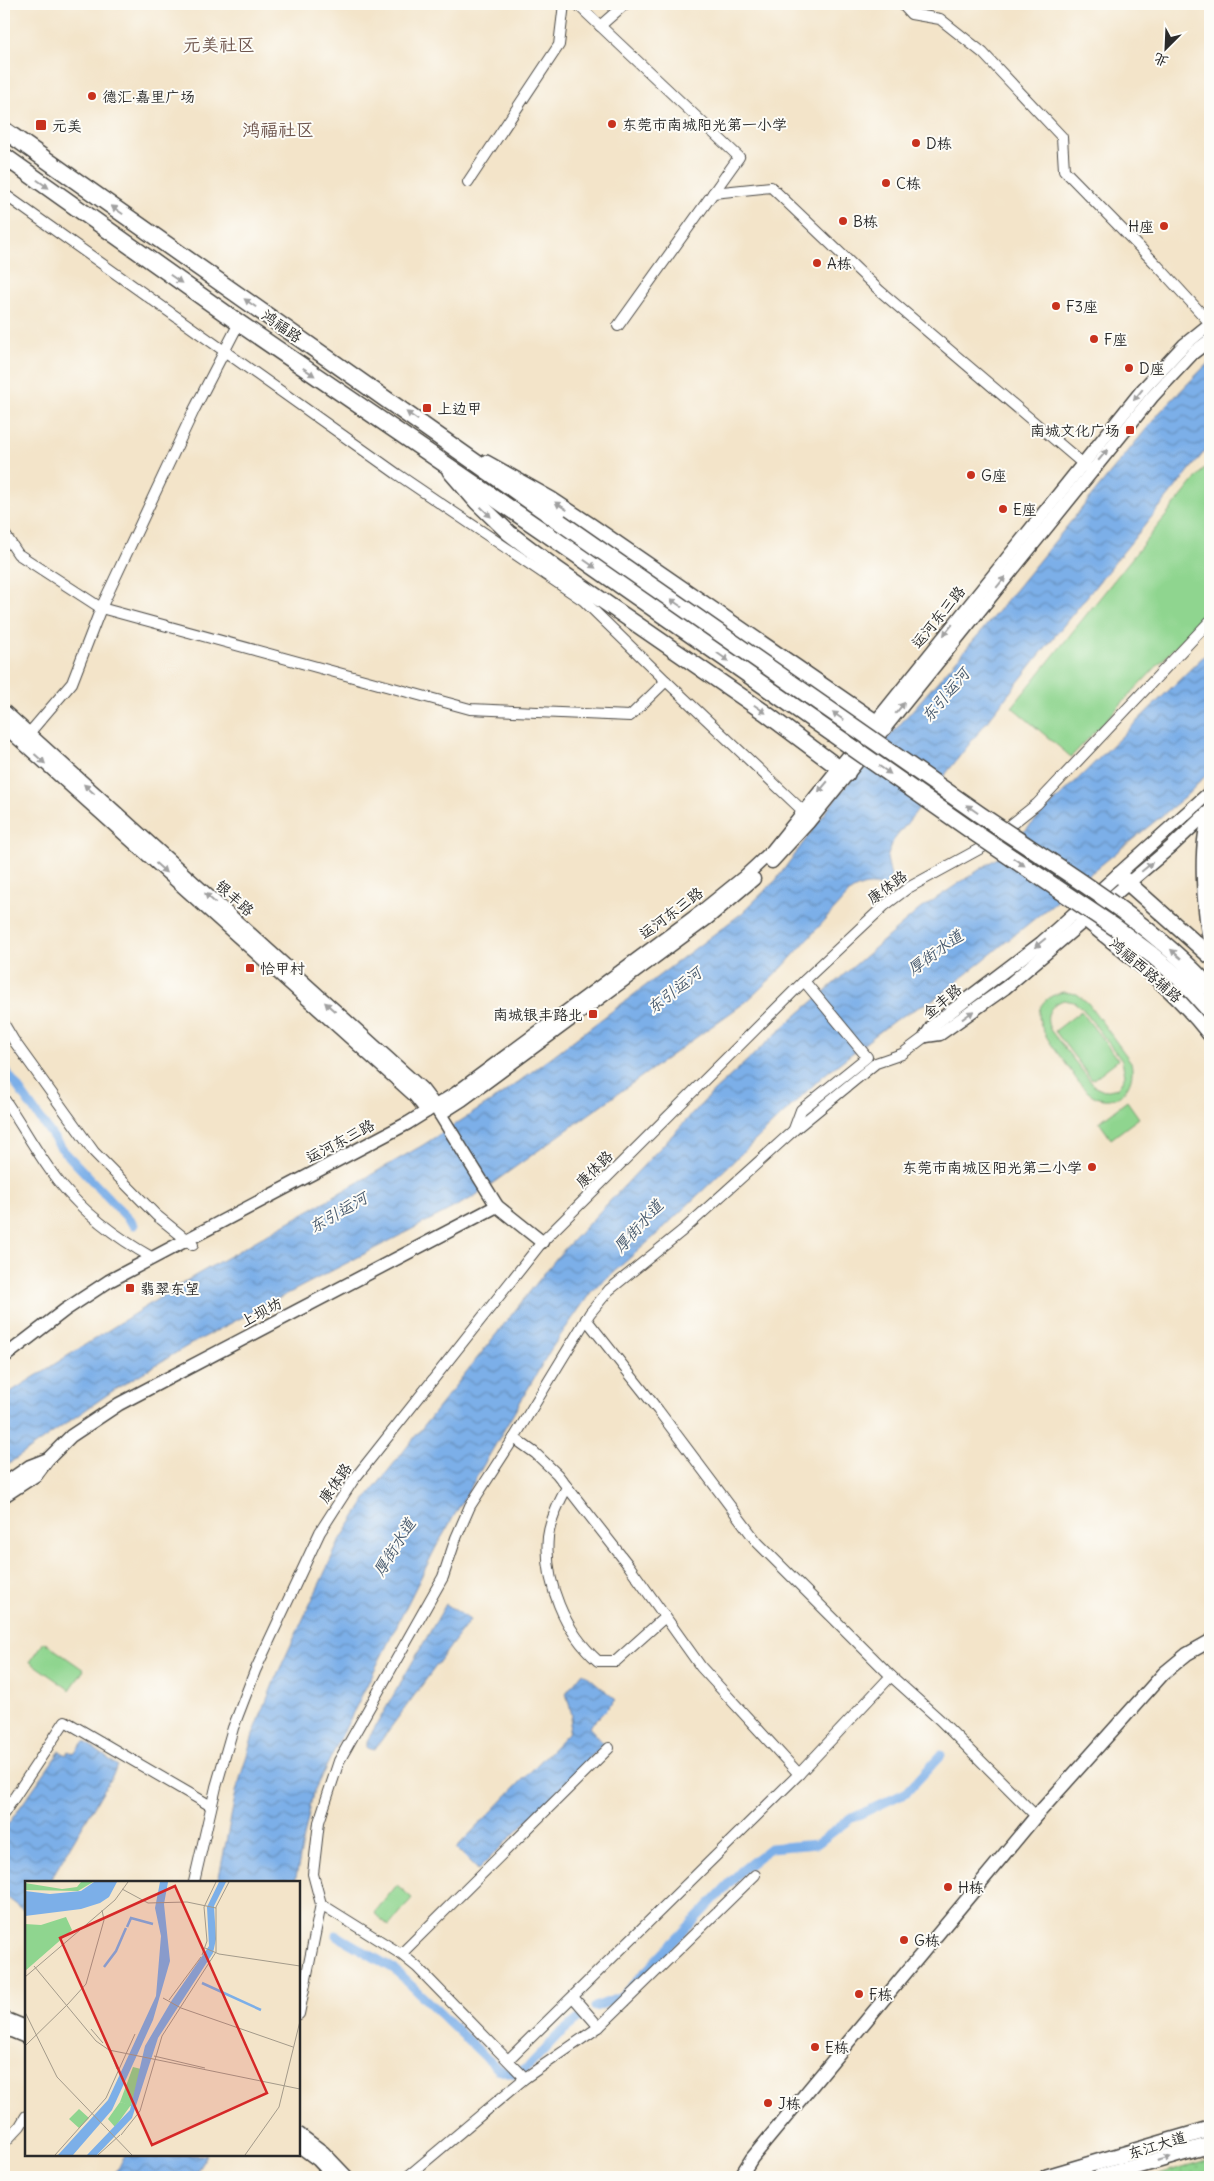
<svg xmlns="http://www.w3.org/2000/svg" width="1214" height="2181" viewBox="0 0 1214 2181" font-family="Delius,'LXGW WenKai TC',sans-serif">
<defs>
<pattern id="park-dots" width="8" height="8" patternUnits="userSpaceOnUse" patternTransform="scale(1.25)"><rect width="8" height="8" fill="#8fd58f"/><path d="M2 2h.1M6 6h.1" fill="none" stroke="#7cb77c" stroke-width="1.8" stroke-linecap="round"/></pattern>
<pattern id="water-waves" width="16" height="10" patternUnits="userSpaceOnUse" patternTransform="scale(1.25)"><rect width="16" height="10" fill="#7cafe8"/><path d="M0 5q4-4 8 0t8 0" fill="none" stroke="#668fbc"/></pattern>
</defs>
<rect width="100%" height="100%" fill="#fdfcf7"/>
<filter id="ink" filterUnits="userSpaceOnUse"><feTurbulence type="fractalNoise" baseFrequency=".02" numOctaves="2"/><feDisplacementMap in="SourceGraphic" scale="10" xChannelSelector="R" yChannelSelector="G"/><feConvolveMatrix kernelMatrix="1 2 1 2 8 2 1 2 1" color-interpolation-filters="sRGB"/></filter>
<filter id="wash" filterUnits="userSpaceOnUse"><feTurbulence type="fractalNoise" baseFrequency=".0096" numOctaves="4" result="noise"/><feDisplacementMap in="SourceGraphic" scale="20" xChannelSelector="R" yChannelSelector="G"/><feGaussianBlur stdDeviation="1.12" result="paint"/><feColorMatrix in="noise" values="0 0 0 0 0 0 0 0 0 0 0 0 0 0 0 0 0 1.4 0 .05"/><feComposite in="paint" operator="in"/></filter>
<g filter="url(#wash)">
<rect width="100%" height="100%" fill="#f3e4c9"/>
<!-- park -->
<polygon fill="url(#park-dots)" stroke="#5d805d" points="1210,2160 1210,2177 1152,2177"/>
<!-- pitch -->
<g fill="#8fd58f" stroke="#5d805d" fill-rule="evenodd">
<polygon points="1210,461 1210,610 1071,757 1012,707"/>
<path d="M1063,992L1077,994L1088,1003L1131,1062C1137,1085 1117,1108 1094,1096C1082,1090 1074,1075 1066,1064C1050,1043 1016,1004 1063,992ZM1064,1000L1074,1002L1082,1008L1122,1061L1125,1075L1118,1088L1104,1091L1095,1087L1051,1031C1043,1017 1050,1004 1064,1000Z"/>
<polygon points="1081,1011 1118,1060 1092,1080 1055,1031"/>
<polygon points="1127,1101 1139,1118 1111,1139 1099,1122"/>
<polygon points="44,1642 84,1670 70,1690 30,1662"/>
<polygon points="397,1885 412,1898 389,1926 374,1913"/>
</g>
<!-- water -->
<g fill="url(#water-waves)" stroke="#546d8a">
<path d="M1210,361V445L1037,658L893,841L887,858L891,877L885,888C872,883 862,884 850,892L781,969L747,1001L472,1198L189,1345L114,1390L4,1467V1396L191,1278L423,1145L501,1095L742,913L776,880L839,794L980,633L1161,411Z"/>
<polygon points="1210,650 1210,771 1185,797 939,996 895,1020 824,1075 656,1235 591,1292 551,1349 436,1547 313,1793 295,1882 218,1882 236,1792 253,1735 275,1679 339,1542 369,1495 558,1256 712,1093 789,1022 920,909 997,858"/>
<polygon points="446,1604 470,1620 374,1750 367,1748 367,1741"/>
<polygon points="583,1672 616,1700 589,1727 604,1744 478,1870 456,1848 568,1733 572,1715 566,1693"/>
<polygon points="84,1741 118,1766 49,1882 26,1882 26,1912 4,1895 4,1830 60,1751 66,1755 69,1751 74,1754"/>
<polygon points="125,2155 207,2155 193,2177 109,2177 119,2167"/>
</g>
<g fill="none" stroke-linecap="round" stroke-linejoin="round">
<!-- canal -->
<g stroke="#7cafe8" stroke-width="9">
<polyline points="4,1068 61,1148 134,1225"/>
<polyline points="336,1935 394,1969 498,2069 514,2074 528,2067 558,2035 581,2017"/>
<polyline points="595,2007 621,1997 741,1871 770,1848 817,1844 850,1819 907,1792 941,1755"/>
</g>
</g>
</g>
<g filter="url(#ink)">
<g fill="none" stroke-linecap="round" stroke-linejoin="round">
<defs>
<g id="minor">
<polyline points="577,4 739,157 618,326"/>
<polyline points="902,4 911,14 940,19 983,53 1062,137 1064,170 1156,264 1210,323"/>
<polyline points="600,26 625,4"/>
<polyline points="468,182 559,45 564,4"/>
<polyline points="713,193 771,187 880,291 1088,468"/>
<polyline points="4,194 397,474 583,600 666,681 803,811"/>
<polyline points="4,533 18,554 101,608 470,709 630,716 666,681"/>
<polyline points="25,738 72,683 101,608 194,410 239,323"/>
<polyline points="4,1024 14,1041 94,1152 156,1215 193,1245"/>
<path d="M4,1099C23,1126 38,1156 59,1182C85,1214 117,1238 153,1258"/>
<polyline points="794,1129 801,1110 867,1057 804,981"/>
<polyline points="586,1319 658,1410 757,1542 891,1676 940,1720 1036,1816"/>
<polyline points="514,1438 535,1453 557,1474 629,1566 701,1667 799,1774"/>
<path d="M567,1487C559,1502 550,1520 548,1537C544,1582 565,1632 598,1661H616L665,1617"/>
<polyline points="4,1813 65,1721 211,1806"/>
<polyline points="194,1882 216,1787 233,1728 255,1671 320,1532 352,1482 542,1242 804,981 884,906 908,888 983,847 1037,804 1210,621"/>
<polyline points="321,1904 401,1954 417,1967 525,2078"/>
<polyline points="401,1954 609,1748"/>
<polyline points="573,1997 599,2027"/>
<polyline points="299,2014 321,1904 313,1874 319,1822 339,1761 443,1577 456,1538 470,1506 514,1438 590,1313 609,1290 682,1231 794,1130 876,1063 902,1054 926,1036"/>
<polyline points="508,2060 799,1774 891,1676"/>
<polyline points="4,2143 20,2126 26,2116"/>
<polyline points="407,2177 525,2078 599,2027 755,1875"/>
</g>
<g id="tertiary">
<polyline points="4,711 422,1089 435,1106 497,1206 542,1242"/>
<polyline points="4,726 415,1096 427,1111"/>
<polyline points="772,862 808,823 1152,397 1193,353 1210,340"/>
<polyline points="926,1036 933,1025 1041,943 1210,792"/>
<polyline points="926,1036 940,1034 1005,988 1172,846 1210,810"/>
<polyline points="440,1114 462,1100 708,918 754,879"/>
<polyline points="4,1357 65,1310 109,1281 408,1123 456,1093 702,911 744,877 772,851 1143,389 1184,345 1210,324"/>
<polyline points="48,1459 71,1436 119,1404 497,1206"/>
<polyline points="4,1484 30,1466 48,1459 36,1475 4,1496"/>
<polyline points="4,2018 26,2027"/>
<polyline points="4,2028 26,2037"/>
<polyline points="299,2134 323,2152 347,2177"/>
<polyline points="299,2146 318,2160 334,2177"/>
<polyline points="740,2177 752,2158 1036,1816 1164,1673 1187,1654 1210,1641"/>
</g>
<g id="secondary">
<polyline points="486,463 550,499 591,526 884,728"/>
<polyline points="450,471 477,502 509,533 558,570 764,712 847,774"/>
<path d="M1210,819C1200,848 1205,906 1210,937"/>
<polyline points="1119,875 1210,956"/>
<path d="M1077,912C1123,950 1173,986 1210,1034"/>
<polyline points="1047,2177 1210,2129"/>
<polyline points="1100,2177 1210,2145"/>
</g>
<g id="primary">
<polyline points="4,130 560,522"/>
<polyline points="4,156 239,323 550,536"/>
</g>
</defs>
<!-- minor casing -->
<use href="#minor" stroke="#494743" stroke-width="12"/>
<!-- tertiary casing -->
<use href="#tertiary" stroke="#494743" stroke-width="15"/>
<!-- secondary casing -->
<use href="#secondary" stroke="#494743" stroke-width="18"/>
<!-- primary casing -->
<use href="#primary" stroke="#494743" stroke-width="19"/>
<!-- minor -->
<use href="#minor" stroke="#fff" stroke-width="10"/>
<!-- tertiary -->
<use href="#tertiary" stroke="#fff" stroke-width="12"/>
<!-- secondary -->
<use href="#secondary" stroke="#fff" stroke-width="15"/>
<!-- primary -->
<use href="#primary" stroke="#fff" stroke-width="16"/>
<defs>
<g id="primary-bridge">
<path d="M560,522C700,620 839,718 979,814C1058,868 1145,917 1210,988"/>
<polyline points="550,536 969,829 1116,928 1152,955 1184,982 1210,1011"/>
</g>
</defs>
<!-- primary-bridge casing -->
<use href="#primary-bridge" stroke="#494743" stroke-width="19" stroke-linecap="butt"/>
<!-- primary-bridge -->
<use href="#primary-bridge" stroke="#fff" stroke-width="16"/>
</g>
<!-- one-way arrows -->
<defs><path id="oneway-solid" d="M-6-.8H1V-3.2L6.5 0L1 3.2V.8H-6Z" transform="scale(1.25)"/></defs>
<g fill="#a0a0a0">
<use href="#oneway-solid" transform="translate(43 184) rotate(35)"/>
<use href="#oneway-solid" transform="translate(117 210) rotate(-145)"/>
<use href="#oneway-solid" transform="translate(176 279) rotate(35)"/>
<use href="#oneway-solid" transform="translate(250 303) rotate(-145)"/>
<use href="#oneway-solid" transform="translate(309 372) rotate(34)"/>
<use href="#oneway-solid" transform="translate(1138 395) rotate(129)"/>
<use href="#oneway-solid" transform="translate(412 416) rotate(-145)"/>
<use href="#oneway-solid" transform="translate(1103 455) rotate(-50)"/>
<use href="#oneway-solid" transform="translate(561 506) rotate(-147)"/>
<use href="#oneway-solid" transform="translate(486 512) rotate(44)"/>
<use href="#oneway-solid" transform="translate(590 564) rotate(35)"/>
<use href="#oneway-solid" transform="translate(1001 582) rotate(-51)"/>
<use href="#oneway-solid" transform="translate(676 603) rotate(-145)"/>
<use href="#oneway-solid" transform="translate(948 630) rotate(129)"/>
<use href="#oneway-solid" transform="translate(723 657) rotate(35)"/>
<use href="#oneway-solid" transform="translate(900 708) rotate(-51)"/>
<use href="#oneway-solid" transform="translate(760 709) rotate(35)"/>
<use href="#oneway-solid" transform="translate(838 716) rotate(-145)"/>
<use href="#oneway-solid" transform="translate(40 759) rotate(42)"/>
<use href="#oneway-solid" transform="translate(885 770) rotate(35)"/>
<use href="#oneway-solid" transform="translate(823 787) rotate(130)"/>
<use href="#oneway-solid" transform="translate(89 789) rotate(-138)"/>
<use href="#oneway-solid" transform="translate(972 809) rotate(-145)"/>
<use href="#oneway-solid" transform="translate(1019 862) rotate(34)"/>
<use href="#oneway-solid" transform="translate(1147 867) rotate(-40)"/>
<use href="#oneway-solid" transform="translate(161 868) rotate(42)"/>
<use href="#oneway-solid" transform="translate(210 898) rotate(-138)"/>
<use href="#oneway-solid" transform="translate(1040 943) rotate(140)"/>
<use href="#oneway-solid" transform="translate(1176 954) rotate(-139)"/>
<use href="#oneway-solid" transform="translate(330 1007) rotate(-138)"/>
<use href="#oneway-solid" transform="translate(968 1015) rotate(-36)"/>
<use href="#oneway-solid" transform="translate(1164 2159) rotate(-16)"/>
</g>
</g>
<!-- markers -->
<g fill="#c8321e" stroke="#fdfcf7" stroke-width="2">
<circle cx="92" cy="96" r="5"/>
<circle cx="612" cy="124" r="5"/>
<rect x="35" y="119" width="12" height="12" rx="2.5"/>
<circle cx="916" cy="143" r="5"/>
<circle cx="886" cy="183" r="5"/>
<circle cx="843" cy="221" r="5"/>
<circle cx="1164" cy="226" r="5"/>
<circle cx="817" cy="263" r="5"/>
<circle cx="1056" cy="306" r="5"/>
<circle cx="1094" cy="339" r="5"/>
<circle cx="1129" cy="368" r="5"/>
<rect x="422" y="403" width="10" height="10" rx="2.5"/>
<rect x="1125" y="425" width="10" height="10" rx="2.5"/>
<circle cx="971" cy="475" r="5"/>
<circle cx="1003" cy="509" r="5"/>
<rect x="245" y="963" width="10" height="10" rx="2.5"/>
<rect x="588" y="1009" width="10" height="10" rx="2.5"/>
<circle cx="1092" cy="1167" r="5"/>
<rect x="125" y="1283" width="10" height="10" rx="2.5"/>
<circle cx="948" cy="1887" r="5"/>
<circle cx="904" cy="1940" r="5"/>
<circle cx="859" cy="1994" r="5"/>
<circle cx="815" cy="2047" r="5"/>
<circle cx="768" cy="2103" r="5"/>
</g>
<g text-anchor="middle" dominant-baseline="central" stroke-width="4" stroke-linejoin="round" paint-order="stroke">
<!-- poi labels -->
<g font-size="15" fill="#2b2b2b" stroke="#fdfcf7" text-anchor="start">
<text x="102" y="96">德汇·嘉里广场</text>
<text x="622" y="124">东莞市南城阳光第一小学</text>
<text x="52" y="125">元美</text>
<text x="926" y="143">D栋</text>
<text x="896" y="183">C栋</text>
<text x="853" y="221">B栋</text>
<text x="1154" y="226" text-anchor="end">H座</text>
<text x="827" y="263">A栋</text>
<text x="1066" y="306">F3座</text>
<text x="1104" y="339">F座</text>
<text x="1139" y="368">D座</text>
<text x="437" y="408">上边甲</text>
<text x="1120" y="430" text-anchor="end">南城文化广场</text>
<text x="981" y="475">G座</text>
<text x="1013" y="509">E座</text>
<text x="260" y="968">恰甲村</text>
<text x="583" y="1014" text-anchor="end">南城银丰路北</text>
<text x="1082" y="1167" text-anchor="end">东莞市南城区阳光第二小学</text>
<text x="140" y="1288">翡翠东望</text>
<text x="958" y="1887">H栋</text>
<text x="914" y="1940">G栋</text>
<text x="869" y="1994">F栋</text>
<text x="825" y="2047">E栋</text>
<text x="778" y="2103">J栋</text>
</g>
<!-- street labels -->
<g font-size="15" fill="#2b2b2b" stroke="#fdfcf7">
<text transform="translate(282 326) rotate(35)">鸿福路</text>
<text transform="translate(938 617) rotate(-51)">运河东三路</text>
<text transform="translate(887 887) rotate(-36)">康体路</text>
<text transform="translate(235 898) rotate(42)">银丰路</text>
<text transform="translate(671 913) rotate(-37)">运河东三路</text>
<text transform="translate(1146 970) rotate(41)">鸿福西路辅路</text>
<text transform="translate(942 1001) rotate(-39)">金丰路</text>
<text transform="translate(340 1141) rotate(-28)">运河东三路</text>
<text transform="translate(594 1169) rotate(-45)">康体路</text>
<text transform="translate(261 1312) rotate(-28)">上坝坊</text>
<text transform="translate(335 1483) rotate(-55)">康体路</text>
<text transform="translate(1157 2145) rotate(-17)">东江大道</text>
</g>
<!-- water labels -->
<g font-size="16" font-style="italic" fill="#47596d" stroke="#fdfcf7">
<text transform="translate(945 695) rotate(-50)">东引运河</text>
<text transform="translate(935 952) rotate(-36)">厚街水道</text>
<text transform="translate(674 990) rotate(-38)">东引运河</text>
<text transform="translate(338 1212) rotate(-30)">东引运河</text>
<text transform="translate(638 1226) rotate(-48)">厚街水道</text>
<text transform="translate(394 1547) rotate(-58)">厚街水道</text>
</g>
<!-- quarter labels -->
<g font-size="18" fill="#6e554d" stroke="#fdfcf7">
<text x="219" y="44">元美社区</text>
<text x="278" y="129">鸿福社区</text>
</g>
</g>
<!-- overview -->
<g transform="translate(25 1881)">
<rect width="275" height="275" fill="#f3e4c9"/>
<path d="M56,1H68L53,10L0,9V2L37,8L52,6ZM41,36L47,49L0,90V43L16,44ZM95,221L106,224L90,246L83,238Z" fill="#8fd58f"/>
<path d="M108,186L116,188L106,225L95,221ZM54,228L64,237L54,247L44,238Z" fill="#8fd58f"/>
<path d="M69,1H92L84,16L75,22L56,28L0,35V10L25,13L56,10ZM135,1H143L139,23L145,80L128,139L87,229L48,274H33L83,219L131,115L136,55L130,27ZM194,1H201L189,25L191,58L188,72L133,157L107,237L72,274H62L105,229L120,165L147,119L184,65L182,26Z" fill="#7cafe8"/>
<path fill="none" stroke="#7cafe8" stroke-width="2.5" d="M102,46L106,37L128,43M79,86L91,70L101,47M177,102L236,129"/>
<path fill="none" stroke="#a39a8a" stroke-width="1" d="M97,8L123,22L162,21L191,27M180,67L194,73L275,85M177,74L182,60L179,26L191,1M9,85L71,160L84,169L275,208M0,96L90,19L103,1M138,117L156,127L268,166M144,119L176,76M43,123L61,103L79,39L77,29M0,131L32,196L107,274M66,148L78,162M0,165L43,123M86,172L92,188M129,175L180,187M96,254L115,230L137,155L191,71V26L204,1M30,274L81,217L110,153M73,274L95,254M220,274L254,226L275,140"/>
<path fill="#d62828" fill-opacity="0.15" stroke="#d62828" stroke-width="2.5" d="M150,5L242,212L127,264L35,57Z"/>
<rect width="275" height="275" fill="none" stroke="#2b2b2b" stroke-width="2.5"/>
</g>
<!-- margin -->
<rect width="1214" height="2181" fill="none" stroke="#fdfcf7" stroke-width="20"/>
<!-- north arrow -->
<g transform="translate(1166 48) rotate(204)" stroke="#fdfcf7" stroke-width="4" paint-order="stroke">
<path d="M0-4L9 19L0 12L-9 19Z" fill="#2b2b2b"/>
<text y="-8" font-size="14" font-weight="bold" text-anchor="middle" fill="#2b2b2b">北</text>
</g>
</svg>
